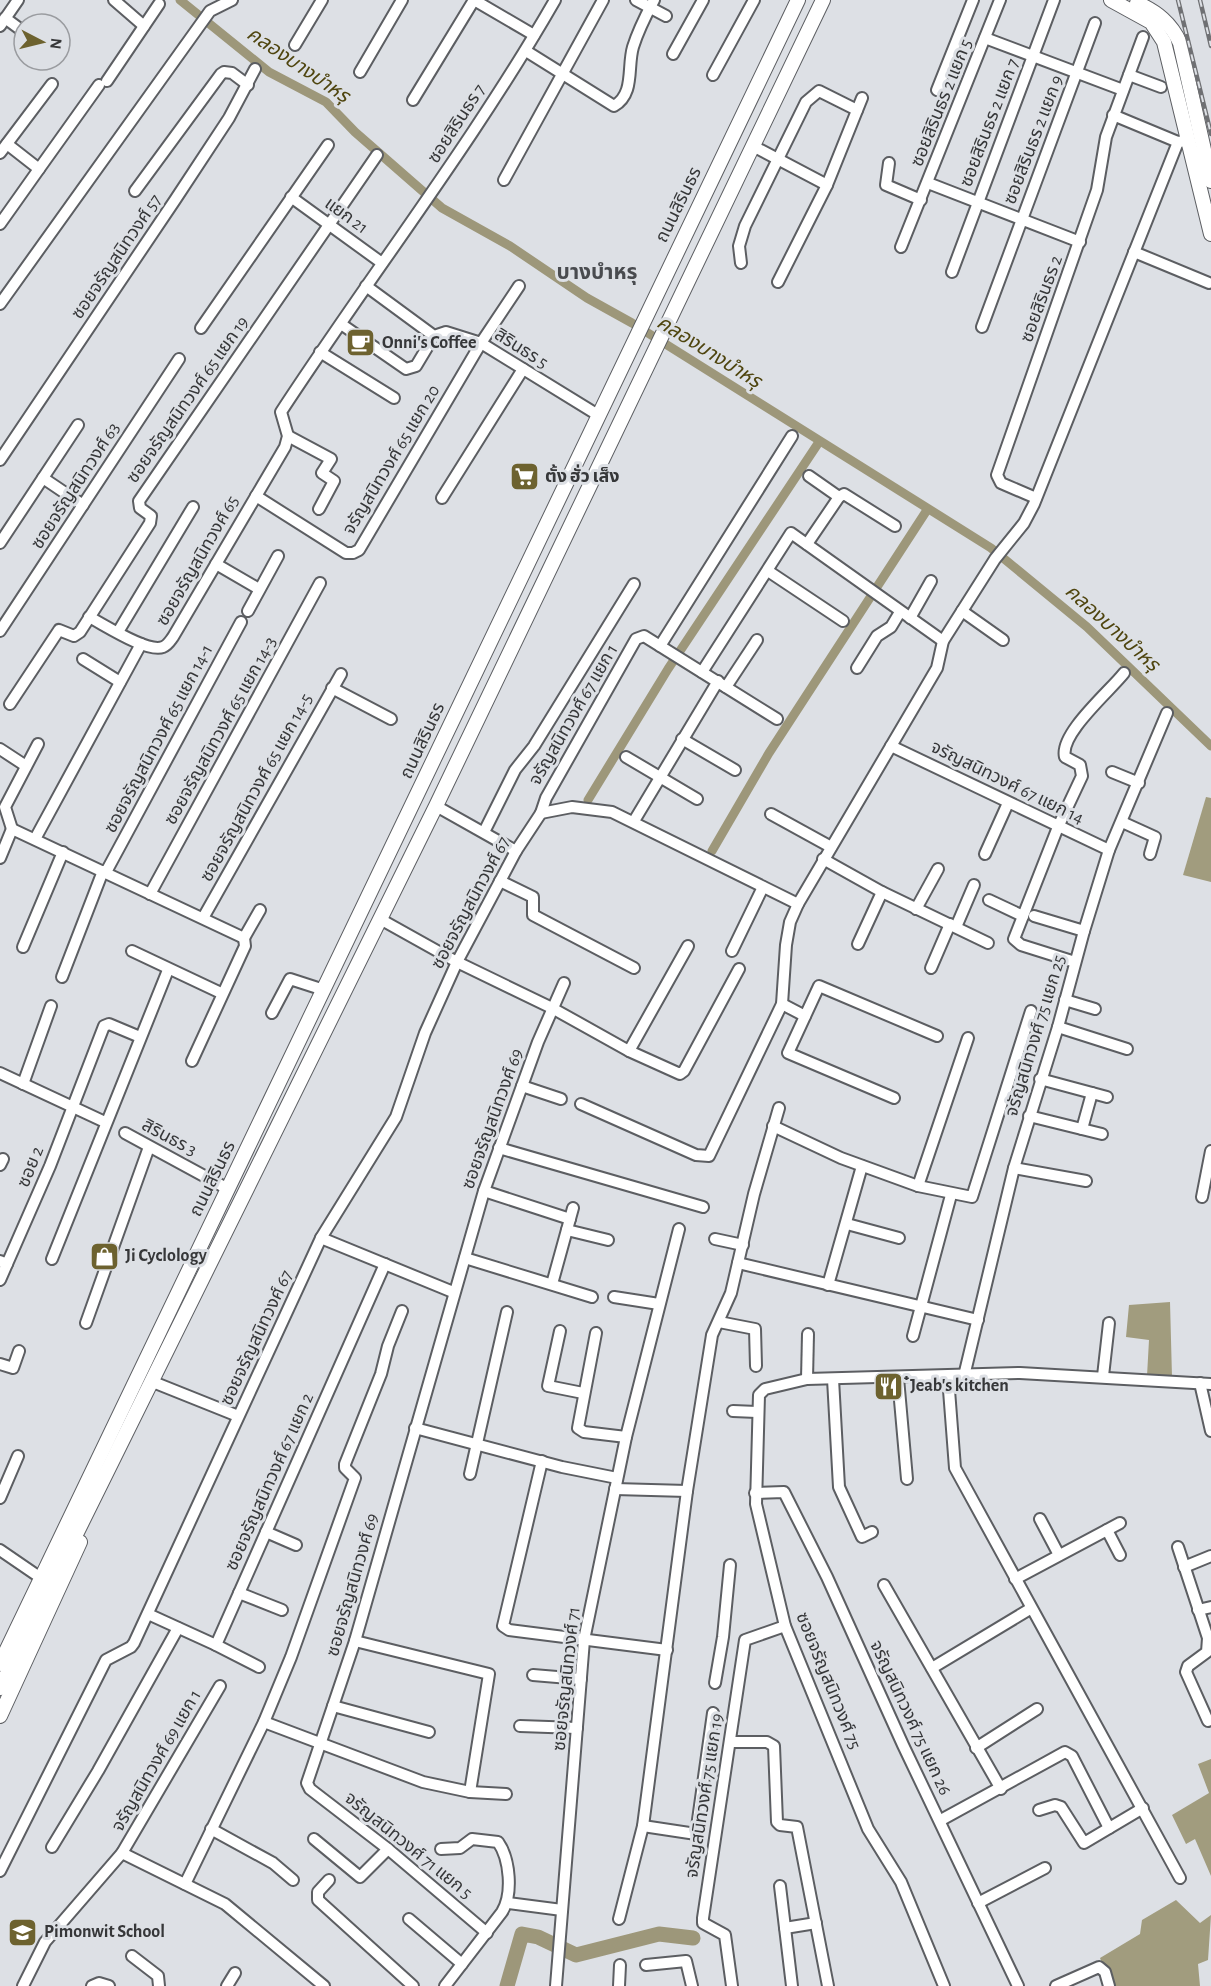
<svg xmlns="http://www.w3.org/2000/svg" width="1211" height="1986" viewBox="0 0 1211 1986" font-family="'Alegreya Sans','Noto Sans Thai',sans-serif">
<rect width="100%" height="100%" fill="#dde0e5"/>
<!-- forest -->
<g fill="#a19c7e">
<polygon points="1206,797 1211,798 1211,882 1183,875"/>
<polygon points="1170,1302 1172,1377 1147,1376 1149,1340 1126,1337 1129,1305"/>
<polygon points="1211,1759 1211,1876 1195,1839 1186,1844 1172,1815 1209,1793 1198,1764"/>
<polygon points="1176,1900 1200,1923 1211,1915 1208,1960 1198,1964 1200,1986 1111,1986 1100,1958 1140,1934 1142,1920"/>
</g>
<g fill="none" stroke-linecap="round" stroke-linejoin="round">
<!-- canal -->
<g stroke="#9d977a" stroke-width="9">
<polyline points="180,0 269,72 326,102 355,132 442,208 510,246 587,298 632,323 991,548 1087,627 1211,746"/>
<polyline points="588,800 668,669 819,442"/>
<polyline points="712,851 769,753 927,510"/>
</g>
<!-- river -->
<polyline stroke="#9d977a" stroke-width="15" points="507,1986 522,1934 538,1937 576,1955 659,1934 693,1938"/>
<defs>
<g id="minor">
<polyline points="114,0 144,26"/>
<polyline points="474,0 534,35"/>
<polyline points="636,0 666,16"/>
<polyline points="5,18 24,32"/>
<polyline points="0,26 18,0"/>
<polyline points="985,38 1123,90"/>
<polyline points="295,45 322,0"/>
<path d="M526,51L614,106C635,94 627,67 633,47C638,31 646,15 654,0"/>
<polyline points="673,54 703,0"/>
<polyline points="360,72 402,0"/>
<polyline points="713,75 754,0"/>
<polyline points="1129,75 1161,87"/>
<polyline points="107,81 159,4"/>
<polyline points="937,90 973,0"/>
<polyline points="413,100 474,0"/>
<polyline points="1113,115 1178,142 1185,141"/>
<polyline points="7,144 39,169 99,85"/>
<polyline points="753,146 827,185"/>
<polyline points="0,153 52,84"/>
<polyline points="889,163 886,185 921,200"/>
<polyline points="504,180 603,0"/>
<polyline points="928,183 1080,242"/>
<polyline points="135,191 221,74 224,72 232,73 248,85"/>
<polyline points="291,197 382,263"/>
<polyline points="0,224 39,169"/>
<polyline points="901,247 1000,0"/>
<polyline points="1134,252 1209,283"/>
<polyline points="741,263 739,246 745,226 806,102 819,91 857,110"/>
<polyline points="952,272 1054,0"/>
<polyline points="778,282 827,185 862,98"/>
<polyline points="366,286 434,336 446,332 481,343 598,415"/>
<polyline points="0,304 210,11 232,0"/>
<polyline points="341,324 406,369 416,366 434,336"/>
<polyline points="982,327 1095,23"/>
<polyline points="201,328 328,145"/>
<polyline points="320,352 394,398"/>
<polyline points="288,436 331,459 322,473 334,481 319,509"/>
<polyline points="0,460 175,200 229,118 255,69"/>
<polyline points="809,476 839,497"/>
<polyline points="43,478 83,505"/>
<polyline points="256,496 346,553 353,553 359,550 481,343 519,286"/>
<polyline points="442,498 523,369"/>
<polyline points="1036,498 1001,483 997,475 1097,190 1106,137 1143,37"/>
<polyline points="0,543 78,425"/>
<polyline points="807,544 839,497 844,494 895,526"/>
<polyline points="216,564 259,589"/>
<polyline points="768,571 843,621"/>
<polyline points="248,611 278,556"/>
<polyline points="962,611 1003,640"/>
<path d="M89,617C105,625 147,653 163,647C168,645 170,641 173,637L285,447L288,436L281,412C371,274 473,143 555,0"/>
<polyline points="910,618 931,581"/>
<polyline points="0,631 179,359"/>
<polyline points="118,632 193,507"/>
<polyline points="660,646 792,436"/>
<polyline points="83,659 120,682"/>
<polyline points="857,668 877,636 891,627 900,612"/>
<polyline points="702,672 791,533 943,641"/>
<polyline points="726,687 757,640"/>
<polyline points="332,688 391,719"/>
<polyline points="10,704 59,630 74,636 80,632 150,523 151,516 140,508 139,501 377,155"/>
<polyline points="682,739 735,770"/>
<polyline points="891,746 1109,850"/>
<polyline points="0,749 26,766"/>
<polyline points="626,757 697,799"/>
<polyline points="1112,772 1139,783"/>
<polyline points="436,806 516,851"/>
<polyline points="541,813 572,807 612,812 798,904"/>
<polyline points="771,814 831,847"/>
<polyline points="634,821 718,681"/>
<polyline points="1122,822 1155,837 1150,854"/>
<polyline points="12,829 244,938"/>
<polyline points="12,829 5,807 38,744"/>
<polyline points="484,832 515,770 534,746 634,584"/>
<polyline points="35,839 141,644"/>
<polyline points="985,854 1008,803"/>
<polyline points="0,858 12,829"/>
<polyline points="823,859 882,892 988,943"/>
<polyline points="106,872 241,622"/>
<polyline points="500,881 533,897 533,915 634,968"/>
<polyline points="150,894 320,583"/>
<polyline points="989,900 1023,916"/>
<polyline points="916,909 938,869"/>
<polyline points="1034,916 1084,931"/>
<polyline points="203,918 341,674"/>
<polyline points="380,919 457,962 552,1008 629,1051 680,1074 684,1071 739,969"/>
<polyline points="956,927 974,885"/>
<polyline points="244,938 260,910"/>
<polyline points="858,944 882,892"/>
<polyline points="23,947 63,852"/>
<polyline points="132,951 221,993"/>
<polyline points="732,951 763,887"/>
<path d="M1075,962L1021,945L1014,939L1058,827L1082,776L1080,765L1065,757C1059,734 1110,691 1124,673"/>
<polyline points="931,968 950,924"/>
<polyline points="62,977 103,871"/>
<polyline points="1065,1000 1095,1009"/>
<polyline points="782,1004 805,1016"/>
<polyline points="272,1013 290,979 324,990"/>
<polyline points="1058,1027 1127,1049"/>
<polyline points="629,1051 688,946"/>
<polyline points="192,1061 245,946 244,938"/>
<polyline points="0,1073 105,1122"/>
<polyline points="1040,1079 1107,1097"/>
<polyline points="23,1084 51,1006"/>
<polyline points="522,1086 561,1099"/>
<polyline points="894,1098 788,1053 819,986 937,1036"/>
<polyline points="581,1104 696,1155 709,1156 782,1004 786,945 790,922 798,904 937,668 943,641 995,559 1024,523 1034,504 1178,142"/>
<polyline points="1029,1116 1102,1134"/>
<polyline points="773,1126 841,1158 918,1186 972,1197 1031,1011"/>
<polyline points="1082,1129 1092,1093"/>
<polyline points="125,1133 228,1189"/>
<polyline points="499,1148 703,1207"/>
<polyline points="0,1165 3,1159"/>
<polyline points="1014,1168 1086,1181"/>
<polyline points="918,1186 968,1038"/>
<polyline points="484,1191 570,1219"/>
<polyline points="1202,1197 1211,1151"/>
<polyline points="847,1224 899,1238"/>
<polyline points="567,1230 608,1240"/>
<polyline points="321,1238 453,1292"/>
<polyline points="715,1239 743,1245"/>
<polyline points="465,1258 592,1297"/>
<polyline points="52,1259 168,970"/>
<polyline points="0,1261 7,1264 50,1166 104,1026 109,1024 140,1037"/>
<polyline points="738,1263 978,1320"/>
<polyline points="0,1280 7,1264"/>
<polyline points="552,1284 573,1208"/>
<polyline points="828,1285 862,1166"/>
<polyline points="614,1297 659,1304"/>
<polyline points="719,1322 755,1329 756,1366"/>
<polyline points="86,1323 149,1147"/>
<polyline points="560,1331 548,1386 583,1393"/>
<polyline points="596,1333 578,1428 584,1432 626,1437"/>
<polyline points="913,1336 951,1195"/>
<polyline points="0,1364 13,1368 19,1351"/>
<polyline points="964,1376 1014,1168 1058,1027 1084,931 1109,850 1167,713"/>
<polyline points="1103,1376 1109,1323"/>
<polyline points="948,1377 955,1468 1180,1878"/>
<polyline points="898,1378 907,1479"/>
<polyline points="807,1379 808,1334"/>
<polyline points="833,1379 839,1487 862,1537 872,1532"/>
<polyline points="153,1382 238,1416"/>
<polyline points="1200,1383 1211,1431"/>
<polyline points="733,1411 757,1412"/>
<polyline points="415,1428 562,1467 617,1478"/>
<polyline points="542,1461 503,1626 509,1630 667,1650"/>
<polyline points="470,1474 507,1312"/>
<polyline points="615,1489 687,1491"/>
<polyline points="755,1493 784,1492 827,1577 903,1745 1018,1986"/>
<polyline points="0,1498 18,1456"/>
<polyline points="1040,1519 1059,1555"/>
<polyline points="1107,1530 1120,1555"/>
<polyline points="266,1532 296,1545"/>
<polyline points="1178,1547 1208,1638 1207,1652 1188,1666 1186,1672 1208,1721"/>
<polyline points="0,1550 35,1574"/>
<polyline points="1184,1567 1211,1556"/>
<polyline points="1015,1579 1120,1523"/>
<polyline points="884,1585 1001,1789"/>
<polyline points="239,1593 282,1610"/>
<polyline points="1198,1610 1211,1607"/>
<polyline points="148,1614 216,1645 385,1264"/>
<polyline points="355,1641 489,1674 470,1792"/>
<polyline points="216,1645 259,1667"/>
<polyline points="932,1668 1030,1609"/>
<polyline points="533,1675 581,1679"/>
<polyline points="715,1683 723,1637 730,1565"/>
<polyline points="333,1706 429,1732"/>
<polyline points="264,1722 423,1782 470,1792 506,1794"/>
<polyline points="520,1726 577,1728"/>
<polyline points="731,1742 767,1742 774,1746 777,1822 780,1825 797,1827 828,1986"/>
<polyline points="976,1748 1037,1709"/>
<polyline points="1039,1810 1055,1805 1061,1807 1084,1843 1143,1808"/>
<polyline points="941,1820 1065,1752 1072,1756 1109,1828"/>
<polyline points="643,1826 696,1834 713,1713"/>
<polyline points="211,1829 273,1863 293,1880"/>
<polyline points="314,1839 360,1877 388,1849"/>
<polyline points="52,1847 98,1771 178,1628"/>
<path d="M441,1849L460,1848L472,1839L498,1842C510,1859 513,1894 502,1912L445,1986"/>
<polyline points="122,1853 225,1904 324,1986"/>
<polyline points="0,1871 106,1660 131,1647 134,1643 321,1238 396,1117 425,1033 457,962 516,851 541,813 546,798 636,639 644,636 777,719"/>
<polyline points="329,1880 318,1892 318,1900 413,1986"/>
<polyline points="185,1884 264,1722 291,1657 355,1478 345,1468 345,1464 381,1374 388,1346 402,1311"/>
<polyline points="780,1886 792,1986"/>
<polyline points="508,1903 562,1910"/>
<polyline points="978,1903 1045,1868"/>
<polyline points="409,1919 462,1964"/>
<polyline points="619,1919 643,1826 687,1491 712,1335 731,1293 754,1194 779,1108"/>
<polyline points="785,1928 816,1923"/>
<polyline points="487,1933 388,1849 310,1789 307,1783 355,1641 484,1191 538,1042 564,983"/>
<polyline points="132,1956 158,1976 159,1986"/>
<polyline points="646,1965 686,1961 692,1986"/>
<polyline points="23,1986 45,1942 122,1853 220,1686"/>
<polyline points="92,1986 99,1983 109,1986"/>
<polyline points="227,1986 235,1973"/>
<polyline points="556,1986 584,1640 626,1437 679,1229"/>
<polyline points="619,1986 620,1965"/>
<polyline points="732,1986 725,1935 703,1923 703,1918 745,1640 785,1626"/>
<polyline points="944,1986 901,1882 868,1829 785,1626 756,1504 759,1395 765,1389 807,1379 1020,1373 1211,1384"/>
<polyline points="1056,1986 1099,1967 1105,1972 1109,1986"/>
</g>
<g id="major">
<polyline points="1111,0 1151,22 1164,42 1211,234"/>
<path d="M1137,3C1157,12 1171,23 1180,43L1211,181"/>
<polyline points="0,1664 798,0"/>
<polyline points="0,1688 436,806 823,0"/>
<polyline points="0,1716 80,1542"/>
</g>
</defs>
<!-- minor casing -->
<use href="#minor" stroke="#5c5e62" stroke-width="14"/>
<!-- major casing -->
<use href="#major" stroke="#5c5e62" stroke-width="16"/>
<!-- minor -->
<use href="#minor" stroke="#fff" stroke-width="10"/>
<!-- major -->
<use href="#major" stroke="#fff" stroke-width="14"/>
<defs>
<g id="rail">
<polyline points="1178,0 1211,134"/>
<polyline points="1200,0 1211,46"/>
</g>
</defs>
<!-- rail casing -->
<use href="#rail" stroke="#6f7073" stroke-width="4.5"/>
<!-- rail -->
<use href="#rail" stroke="#dde0e5" stroke-width="2" stroke-dasharray="7" stroke-linecap="butt"/>
</g>
<!-- icons -->
<defs>
<symbol id="cafe-square" viewBox="-11 -11 22 22"><rect x="-9" y="-9" width="18" height="18" rx="4" fill="#6d622f" stroke="#dde0e5"/><path d="M-5.5-4.5H6V0H3Q3 3.5 0 3.5H-2.5Q-5.5 3.5-5.5 0ZM3-3.2v2h1.7v-2ZM-6 4.5H4V6H-6Z" fill="#fff"/></symbol>
<symbol id="supermarket-square" viewBox="-11 -11 22 22"><rect x="-9" y="-9" width="18" height="18" rx="4" fill="#6d622f" stroke="#dde0e5"/><path d="M-6-5.5h2.5l.6 2H6L4.5 2H-2.5L-4.4-4H-6ZM-1.5 3.2a1.3 1.3 0 1 0 .1 0ZM3 3.2a1.3 1.3 0 1 0 .1 0Z" fill="#fff"/></symbol>
<symbol id="shop-square" viewBox="-11 -11 22 22"><rect x="-9" y="-9" width="18" height="18" rx="4" fill="#6d622f" stroke="#dde0e5"/><path d="M-5-2.5h2.3a2.7 3.5 0 0 1 5.4 0H5L5.5 6h-11ZM-1.5-2.5h3a1.5 2.3 0 0 0-3 0Z" fill="#fff"/></symbol>
<symbol id="restaurant-square" viewBox="-11 -11 22 22"><rect x="-9" y="-9" width="18" height="18" rx="4" fill="#6d622f" stroke="#dde0e5"/><path d="M-5-6h1v4h1v-4h1v4h1v-4h1v5L-1.5 .5V6h-2V.5L-5-1ZM5-6V6H3V1.5H1.5Q1.5-4 5-6Z" fill="#fff"/></symbol>
<symbol id="school-square" viewBox="-11 -11 22 22"><rect x="-9" y="-9" width="18" height="18" rx="4" fill="#6d622f" stroke="#dde0e5"/><path d="M0-5L7-2L0 1L-7-2ZM-4 1L0 2.5L4 1V4Q0 6-4 4Z" fill="#fff"/></symbol>
</defs>
<g fill-rule="evenodd">
<use href="#cafe-square" x="344" y="326" width="33" height="33"/>
<use href="#supermarket-square" x="508" y="460" width="33" height="33"/>
<use href="#shop-square" x="88" y="1240" width="33" height="33"/>
<use href="#restaurant-square" x="872" y="1370" width="33" height="33"/>
<use href="#school-square" x="6" y="1916" width="33" height="33"/>
</g>
<g text-anchor="middle" dominant-baseline="central" stroke-width="6" stroke-linejoin="round" paint-order="stroke">
<!-- street labels -->
<g font-size="18" fill="#363739" stroke="#dde0e5">
<text transform="translate(942 103) rotate(-68)">ซอยสิรินธร 2 แยก 5</text>
<text transform="translate(990 123) rotate(-69)">ซอยสิรินธร 2 แยก 7</text>
<text transform="translate(457 124) rotate(-57)">ซอยสิรินธร 7</text>
<text transform="translate(1034 140) rotate(-69)">ซอยสิรินธร 2 แยก 9</text>
<text transform="translate(679 205) rotate(-64)">ถนนสิรินธร</text>
<text transform="translate(346 216) rotate(36)">แยก 21</text>
<text transform="translate(117 257) rotate(-56)">ซอยจรัญสนิทวงศ์ 57</text>
<text transform="translate(1042 299) rotate(-70)">ซอยสิรินธร 2</text>
<text transform="translate(521 349) rotate(32)">สิรินธร 5</text>
<text transform="translate(188 400) rotate(-55)">ซอยจรัญสนิทวงศ์ 65 แยก 19</text>
<text transform="translate(392 460) rotate(-59)">จรัญสนิทวงศ์ 65 แยก 20</text>
<text transform="translate(76 486) rotate(-57)">ซอยจรัญสนิทวงศ์ 63</text>
<text transform="translate(198 561) rotate(-60)">ซอยจรัญสนิทวงศ์ 65</text>
<text transform="translate(574 715) rotate(-60)">จรัญสนิทวงศ์ 67 แยก 1</text>
<text transform="translate(221 731) rotate(-61)">ซอยจรัญสนิทวงศ์ 65 แยก 14-3</text>
<text transform="translate(159 739) rotate(-62)">ซอยจรัญสนิทวงศ์ 65 แยก 14-1</text>
<text transform="translate(423 741) rotate(-65)">ถนนสิรินธร</text>
<text transform="translate(1007 783) rotate(26)">จรัญสนิทวงศ์ 67 แยก 14</text>
<text transform="translate(257 788) rotate(-61)">ซอยจรัญสนิทวงศ์ 65 แยก 14-5</text>
<text transform="translate(471 903) rotate(-62)">ซอยจรัญสนิทวงศ์ 67</text>
<text transform="translate(1036 1036) rotate(-73)">จรัญสนิทวงศ์ 75 แยก 25</text>
<text transform="translate(493 1119) rotate(-70)">ซอยจรัญสนิทวงศ์ 69</text>
<text transform="translate(169 1138) rotate(28)">สิรินธร 3</text>
<text transform="translate(31 1167) rotate(-68)">ซอย 2</text>
<text transform="translate(213 1179) rotate(-64)">ถนนสิรินธร</text>
<text transform="translate(257 1338) rotate(-65)">ซอยจรัญสนิทวงศ์ 67</text>
<text transform="translate(270 1482) rotate(-66)">ซอยจรัญสนิทวงศ์ 67 แยก 2</text>
<text transform="translate(353 1585) rotate(-74)">ซอยจรัญสนิทวงศ์ 69</text>
<text transform="translate(567 1679) rotate(-84)">ซอยจรัญสนิทวงศ์ 71</text>
<text transform="translate(828 1681) rotate(68)">ซอยจรัญสนิทวงศ์ 75</text>
<text transform="translate(910 1718) rotate(65)">จรัญสนิทวงศ์ 75 แยก 26</text>
<text transform="translate(157 1761) rotate(-60)">จรัญสนิทวงศ์ 69 แยก 1</text>
<text transform="translate(705 1796) rotate(-81)">จรัญสนิทวงศ์ 75 แยก 19</text>
<text transform="translate(408 1846) rotate(39)">จรัญสนิทวงศ์ 71 แยก 5</text>
</g>
<!-- poi labels -->
<g font-size="18" font-weight="bold" fill="#363739" stroke="#dde0e5" text-anchor="start">
<text x="382" y="343">Onni's Coffee</text>
<text x="545" y="477">ตั้ง ฮั่ว เส็ง</text>
<text x="125" y="1256">Ji Cyclology</text>
<text x="910" y="1386">๋Jeab's kitchen</text>
<text x="44" y="1932">Pimonwit School</text>
</g>
<!-- water labels -->
<g font-size="20" font-style="italic" fill="#4f450f" stroke="#dde0e5">
<text transform="translate(298 65) rotate(34)">คลองบางบำหรุ</text>
<text transform="translate(709 352) rotate(32)">คลองบางบำหรุ</text>
<text transform="translate(1112 628) rotate(42)">คลองบางบำหรุ</text>
</g>
<!-- quarter labels -->
<g font-size="21" font-weight="bold" fill="#494b4f" stroke="#dde0e5">
<text x="597" y="272">บางบำหรุ</text>
</g>
</g>
<!-- north arrow -->
<g transform="translate(42 42) rotate(97)"><circle r="28" fill="#dde0e5" stroke="#9a9ca0" stroke-width="1.5"/>
<path d="M0-4.5L10 22L0 15L-10 22Z" fill="#6d622f"/>
<text y="-9" font-size="16" font-weight="bold" text-anchor="middle" fill="#363739">N</text>
</g>
</svg>
